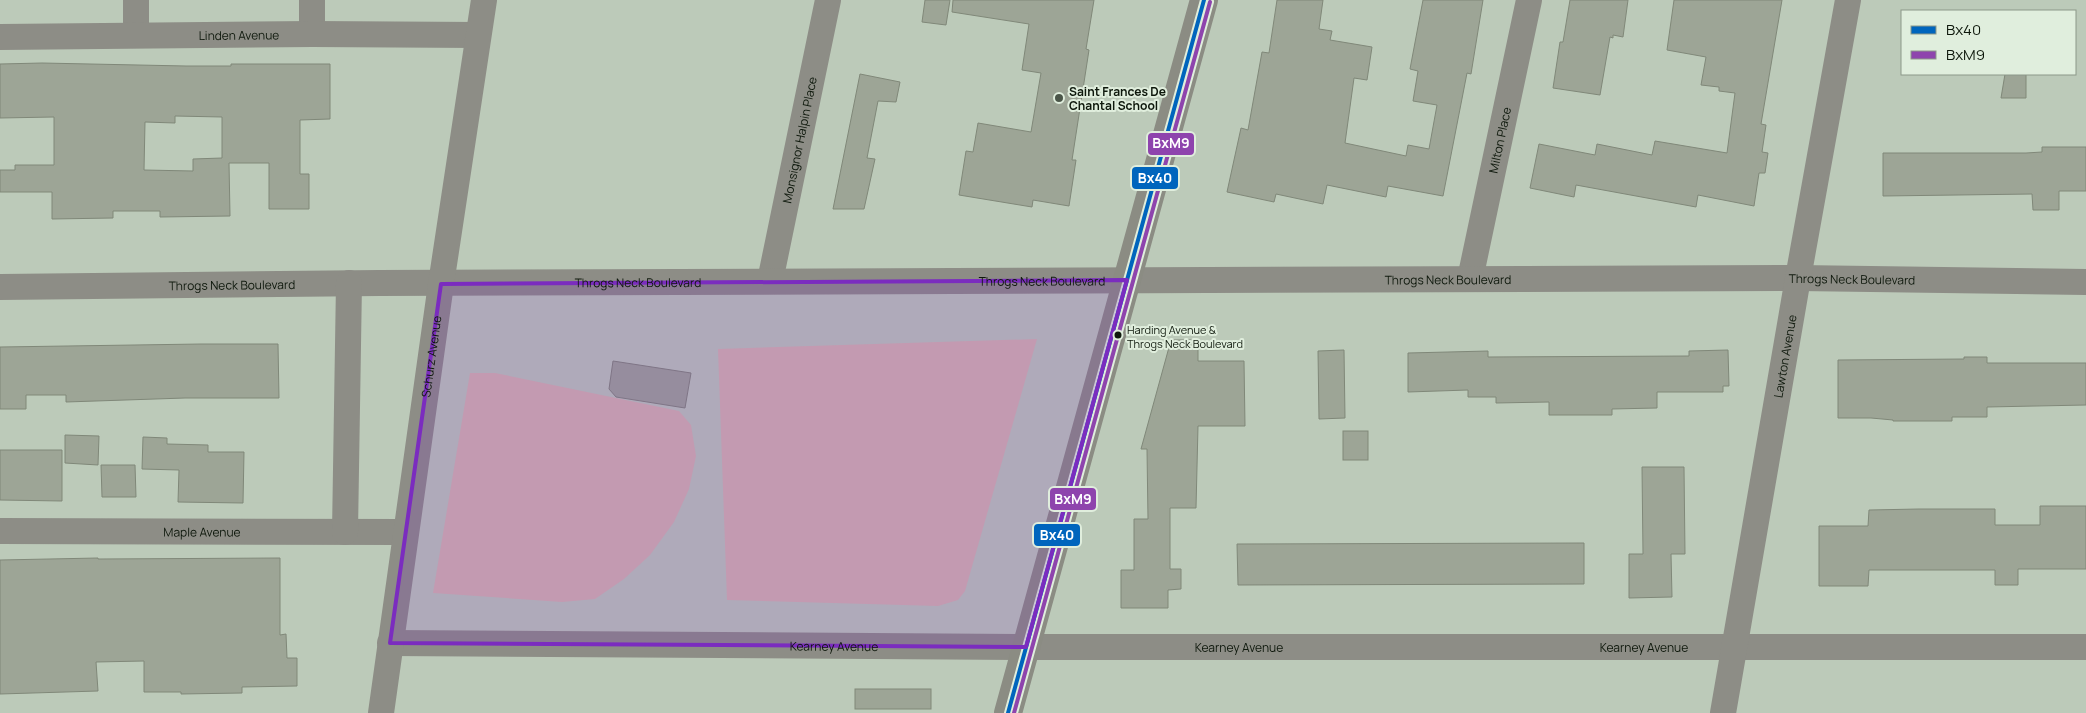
<svg xmlns="http://www.w3.org/2000/svg" width="2086" height="713" font-family="Manrope,sans-serif">
  <style>
    .green { fill: #d5b6ae }
    .building { fill: #9da596; stroke: #808879; fill-rule: evenodd }
    .lines { fill: none; stroke-linecap: round; stroke-linejoin: round }
    .street { stroke: #8d8d86; stroke-width: 26 }
    .secondary { stroke: #8b8c83; stroke-width: 28 }
    .bus-1-casing { stroke: #e0eedd; stroke-width: 8 }
    .bus-2-casing { stroke: #e0eedd; stroke-width: 8 }
    .bus-1 { stroke: #0065bd; stroke-width: 4 }
    .bus-2 { stroke: #8e44ad; stroke-width: 4 }
    .marked { fill: #7b2cbf; fill-opacity: 0.2; stroke: #7b2cbf; stroke-width: 4; stroke-linejoin: round }
    .poi-dot { fill: #4b5649; stroke: #e0eedd; stroke-width: 2 }
    .bus-dot { fill: #0e180c; stroke: #e0eedd; stroke-width: 2 }
    .labels { text-anchor: middle; dominant-baseline: central; stroke-width: 4; stroke-linejoin: round; paint-order: stroke }
    .bus-label { font-size: 11px; fill: #0e180c; stroke: #e0eedd; text-anchor: start }
    .street-label { font-size: 12px; fill: #0e180c; stroke: #e0eedd }
    .poi-label { font-size: 12px; font-weight: bold; fill: #0e180c; stroke: #e0eedd; text-anchor: start }
    .line-badge { stroke: #e0eedd; stroke-width: 2 }
    .badge-label { font-size: 14px; text-anchor: middle; font-weight: bold; fill: #fff }
  </style>
  <rect width="100%" height="100%" fill="#bccab9"/>
  <g class="green">
    <path d="M1037,339L965,591L958,600L938,606L727,600L718,349Z"/>
    <path d="M470,373H495L679,411L691,425L696,456L689,489L674,522L650,555L624,579L595,599L562,602L433,593Z"/>
  </g>
  <g class="building">
    <path d="M925,0H950L946,25L922,22Z"/>
    <path d="M953,0H1094L1086,49L1089,50L1072,160H1076L1069,206L1033,200L1032,207L959,195L966,151L973,152L978,123L1031,132L1041,73L1022,70L1029,24L952,12Z"/>
    <path d="M1277,0H1323L1319,29L1332,31L1330,40L1372,47L1367,80L1354,78L1345,143L1406,156L1408,145L1429,149L1437,105L1413,101L1418,71L1410,69L1423,0H1483L1471,74L1467,73L1443,196L1388,186L1386,197L1327,185L1323,204L1276,194L1274,202L1227,192L1241,128L1248,130L1262,52L1269,53Z"/>
    <path d="M1570,0H1628L1623,37L1613,35V38L1610,37L1600,95L1553,88L1560,42H1563Z"/>
    <path d="M1674,0H1782L1761,124L1766,125L1762,152L1768,153L1765,173H1759L1754,206L1698,195L1696,207L1576,185L1574,197L1530,188L1539,144L1595,155L1597,144L1652,155L1655,141L1727,153L1735,93L1719,91V87L1701,85L1706,57L1667,50Z"/>
    <path d="M42,63L186,66H231V64H330V119L300,120V174H309V209H269V163H229L230,216L160,217V211H113V218L52,219V192H0V170H15V165H54V117L0,118V64ZM175,116L222,117V158L193,159V171L144,170L145,122L175,123Z"/>
    <path d="M860,74L900,82L896,102L878,101L867,158L875,159L864,209H833Z"/>
    <path d="M2005,74H2026V98H2001Z"/>
    <path d="M2042,147H2086V191H2059V210H2033L2032,194L1883,196V153H2026L2042,152Z"/>
    <path d="M1171,340H1198V361H1244L1245,426H1198L1196,508H1170V569H1181V589L1168,590V608H1121V570H1134V519H1148L1147,449H1141Z"/>
    <path d="M201,344H278L279,398H185L66,402V395H26V409H0V347Z"/>
    <path d="M1344,350L1345,418L1319,419L1318,351Z"/>
    <path d="M1728,350L1729,386H1723V392H1657V408L1612,409V415H1549V402L1496,403V397H1468V390L1408,392V353L1488,351V357L1689,356V351Z"/>
    <path d="M1964,357H1987V363H2086V405L1987,407V417H1952V421H1893V420L1871,418H1838V360L1964,359Z"/>
    <path d="M613,361L691,373L685,408L616,397L609,389Z"/>
    <rect x="1343" y="431" width="25" height="29"/>
    <path d="M65,435L99,436L98,465L65,463Z"/>
    <path d="M143,437L167,438V444L208,445V452H244L243,503L178,502L179,470L142,469Z"/>
    <path d="M0,450H62V501L0,500Z"/>
    <path d="M101,465H135L136,497H102Z"/>
    <path d="M1642,467H1684L1685,554H1671L1672,597L1629,598V554H1643Z"/>
    <path d="M2040,506H2086V569H2018V585H1995V570H1869L1868,586H1819V526H1868L1869,510L1919,509H1995V525H2040Z"/>
    <path d="M1584,543V584L1238,585L1237,544Z"/>
    <path d="M98,558V559L280,558V635L286,634L287,658H297V686L242,687V693L181,694V692H144V661L96,662L98,691L0,694V560Z"/>
    <rect x="855" y="689" width="76" height="20"/>
  </g>
  <g class="lines">
    <g class="street">
      <path d="M136,0V35"/>
      <path d="M312,0V34"/>
      <path id="s1" d="M0,37L312,34L478,35"/>
      <path id="s2" d="M1470,279L1529,0"/>
      <path id="s3" d="M770,281L828,0"/>
      <path id="s4" d="M0,287L379,283L1798,278L2086,282"/>
      <path id="s5" d="M0,531L405,532"/>
      <path d="M345,532L349,283"/>
      <path id="s6" d="M390,643L1026,647H2086"/>
      <path id="s7" d="M381,713L441,284L484,0"/>
      <path id="s8" d="M1723,713L1798,278L1848,0"/>
    </g>
    <path class="secondary" d="M1008,713L1204,0"/>
    <defs>
      <path id="bus-1" d="M1008,713L1204,0"/>
      <path id="bus-2" d="M1014,713L1210,2"/>
    </defs>
    <use href="#bus-1" class="bus-1-casing"/>
    <use href="#bus-2" class="bus-2-casing"/>
    <use href="#bus-1" class="bus-1"/>
    <use href="#bus-2" class="bus-2"/>
  </g>
  <path class="marked" d="M1127,280L1026,647L390,643L441,284Z"/>
  <circle class="poi-dot" cx="1059" cy="98" r="5"/>
  <circle class="bus-dot" cx="1118" cy="335" r="4.5"/>
  <g class="labels">
    <g class="bus-label">
      <text x="1127" y="329">Harding Avenue &amp;<tspan x="1127" dy="14">Throgs Neck Boulevard</tspan></text>
    </g>
    <g class="street-label">
      <text stroke="none"><textPath href="#s1" startOffset="239">Linden Avenue</textPath></text>
      <text stroke="none"><textPath href="#s2" startOffset="142">Milton Place</textPath></text>
      <text stroke="none"><textPath href="#s3" startOffset="144">Monsignor Halpin Place</textPath></text>
      <text stroke="none"><textPath href="#s4" startOffset="1448">Throgs Neck Boulevard</textPath></text>
      <text stroke="none"><textPath href="#s4" startOffset="1852">Throgs Neck Boulevard</textPath></text>
      <text stroke="none"><textPath href="#s4" startOffset="1042">Throgs Neck Boulevard</textPath></text>
      <text stroke="none"><textPath href="#s4" startOffset="638">Throgs Neck Boulevard</textPath></text>
      <text stroke="none"><textPath href="#s4" startOffset="232">Throgs Neck Boulevard</textPath></text>
      <text stroke="none"><textPath href="#s7" startOffset="360">Schurz Avenue</textPath></text>
      <text stroke="none"><textPath href="#s8" startOffset="362">Lawton Avenue</textPath></text>
      <text stroke="none"><textPath href="#s5" startOffset="202">Maple Avenue</textPath></text>
      <text stroke="none"><textPath href="#s6" startOffset="444">Kearney Avenue</textPath></text>
      <text stroke="none"><textPath href="#s6" startOffset="1254">Kearney Avenue</textPath></text>
      <text stroke="none"><textPath href="#s6" startOffset="849">Kearney Avenue</textPath></text>
    </g>
    <g class="poi-label">
      <text x="1069" y="91">Saint Frances De<tspan x="1069" dy="14">Chantal School</tspan></text>
    </g>
  </g>
  <g class="line-badge">
    <rect x="1147" y="132" width="48" height="24" rx="5" fill="#8e44ad"/>
    <rect x="1131" y="166" width="48" height="24" rx="5" fill="#0065bd"/>
    <rect x="1049" y="487" width="48" height="24" rx="5" fill="#8e44ad"/>
    <rect x="1033" y="523" width="48" height="24" rx="5" fill="#0065bd"/>
  </g>
  <g class="badge-label">
    <text x="1171" y="148">BxM9</text>
    <text x="1155" y="183">Bx40</text>
    <text x="1073" y="504">BxM9</text>
    <text x="1057" y="540">Bx40</text>
  </g>
  <rect x="1901" y="10" width="175" height="65" fill="#e0eedd" stroke="#8c9889"/>
  <rect x="1911" y="26" width="25" height="8" fill="#0065bd" stroke="#8c9889"/>
  <text x="1946" y="35" font-size="15" fill="#0e180c">Bx40</text>
  <rect x="1911" y="51" width="25" height="8" fill="#8e44ad" stroke="#8c9889"/>
  <text x="1946" y="60" font-size="15" fill="#0e180c">BxM9</text>
</svg>
